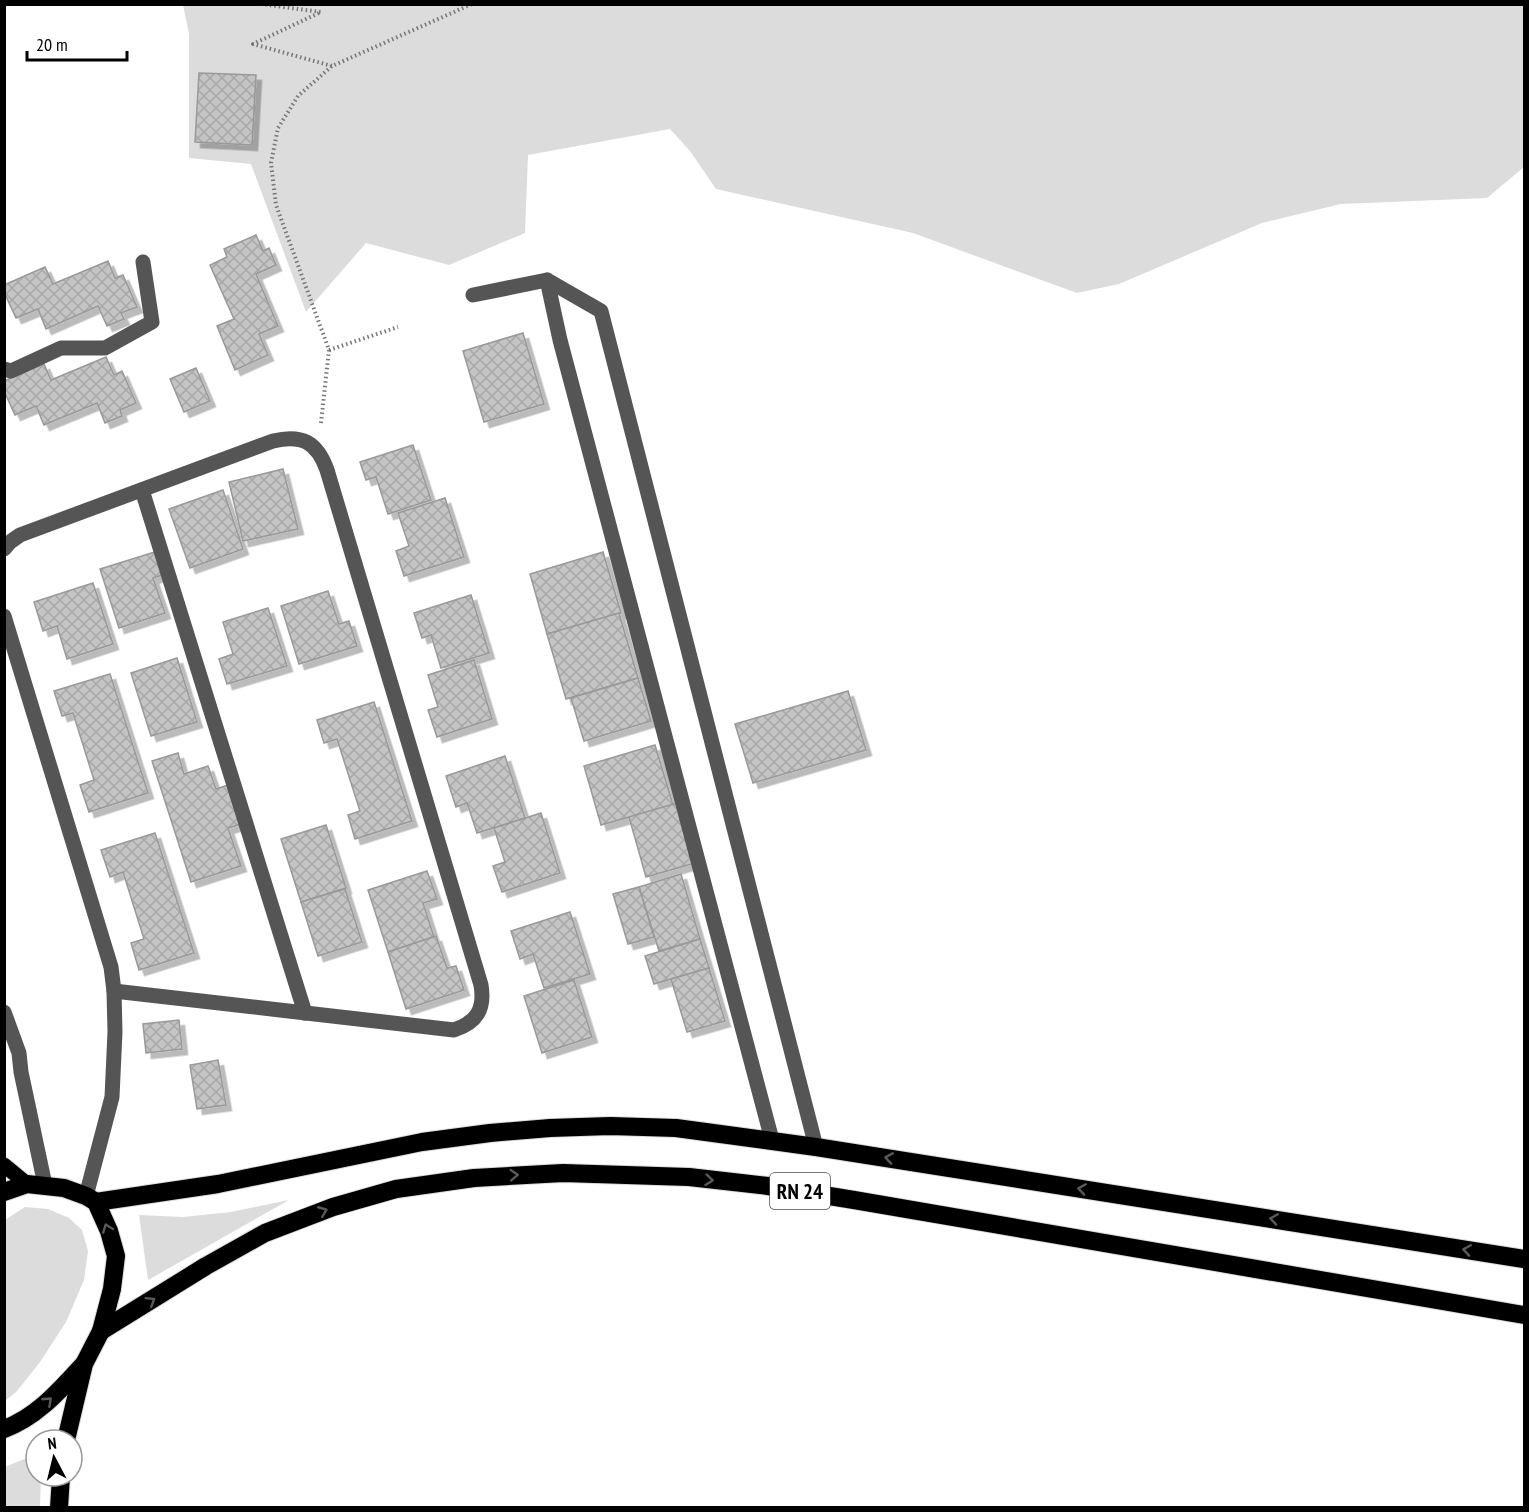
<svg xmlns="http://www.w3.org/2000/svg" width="1529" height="1512" font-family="'PT Sans Narrow',sans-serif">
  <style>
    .grass { fill: #dcdcdc }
    .building { fill: url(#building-cross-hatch); stroke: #999; stroke-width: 1.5; filter: url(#shadow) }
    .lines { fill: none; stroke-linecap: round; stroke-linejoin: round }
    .major-casing { stroke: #dbdbdb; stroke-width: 17 }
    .highway-casing { stroke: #dbdbdb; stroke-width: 20 }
    .path { stroke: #777; stroke-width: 4; stroke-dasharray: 1.5 3; stroke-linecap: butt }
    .minor { stroke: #555; stroke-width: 15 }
    .major { stroke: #000; stroke-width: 15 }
    .highway { stroke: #000; stroke-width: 18 }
    .oneway { stroke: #595959 }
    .labels { text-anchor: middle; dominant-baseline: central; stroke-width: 4.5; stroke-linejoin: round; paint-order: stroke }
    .shield { fill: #fff; stroke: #4c4c4c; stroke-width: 1.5 }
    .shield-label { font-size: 21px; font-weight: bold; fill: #000 }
  </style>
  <defs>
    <pattern id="building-cross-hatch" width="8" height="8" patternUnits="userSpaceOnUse" patternTransform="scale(1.5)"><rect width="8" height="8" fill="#c4c4c4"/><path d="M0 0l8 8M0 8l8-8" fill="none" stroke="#a7a7a7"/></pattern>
    <filter id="shadow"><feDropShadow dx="5.5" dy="5.5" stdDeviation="0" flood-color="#0004"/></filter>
  </defs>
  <rect width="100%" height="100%" fill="#fff"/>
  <g class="grass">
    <path d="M183,5H1524V167L1487,198L1341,204L1262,223L1119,284L1077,293L913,233L716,189L690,151L670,129L528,155L525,233L449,265L366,243L306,312L251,164L189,158V34Z"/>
    <path d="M289,1200L148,1280L139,1215L183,1217L231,1212Z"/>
    <path d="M25,1207L48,1209L69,1218L82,1230L88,1251L84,1280L66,1322L40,1362L17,1391L5,1401V1220Z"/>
    <path d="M36,1454V1476H41L40,1507H5V1467Z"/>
  </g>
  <g class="building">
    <path d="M199,73L256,75L252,145L195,142Z"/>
    <path d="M256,235L263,251L269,248L276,265L256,274L278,326L259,334L268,355L235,370L217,326L234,319L210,265L227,257L224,249Z"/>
    <path d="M108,261L115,278L123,275L137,307L121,313L124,319L107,326L98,306L46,329L38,309L16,318L4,292V285L45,267L53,284Z"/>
    <path d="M523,333L544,404L484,422L463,351Z"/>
    <path d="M106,357L114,375L122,371L136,403L120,410L122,416L105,423L97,403L44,425L36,406L15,415L4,391V381L44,364L51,380Z"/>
    <path d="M196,368L210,401L184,412L170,379Z"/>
    <path d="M413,445L431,500L388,514L376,477L366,480L360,462Z"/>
    <path d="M283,469L298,529L243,541L229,482Z"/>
    <path d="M223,490L243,549L190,568L169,509Z"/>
    <path d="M445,498L464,557L404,576L396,551L409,546L398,513Z"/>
    <path d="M158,551L165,574L153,578L165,613L119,628L100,569Z"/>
    <path d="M603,552L621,613L547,634L530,574Z"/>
    <path d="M93,583L113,644L67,659L57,626L43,631L34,602Z"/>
    <path d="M328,591L339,624L349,621L357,646L299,664L281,606Z"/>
    <path d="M471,595L489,653L441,668L431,635L422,638L414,613Z"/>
    <path d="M268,608L287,666L227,684L219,659L233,654L223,622Z"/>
    <path d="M619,613L638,678L566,699L547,634Z"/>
    <path d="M177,658L197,722L151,736L131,673Z"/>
    <path d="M474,660L492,719L437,737L428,710L438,707L428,675Z"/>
    <path d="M110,674L148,793L89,812L80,785L94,780L73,713L62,716L54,691Z"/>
    <path d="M638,678L651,721L584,741L571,698Z"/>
    <path d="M848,691L866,750L753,783L735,724Z"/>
    <path d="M374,702L412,821L355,839L348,815L360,811L337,739L324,743L317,720Z"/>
    <path d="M655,745L673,805L601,825L584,766Z"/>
    <path d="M178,753L184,774L208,766L216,789L228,785L241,824L228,828L241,866L191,882L152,761Z"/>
    <path d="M505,756L525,818L477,833L467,803L456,807L446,776Z"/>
    <path d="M677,803L695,863L646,877L629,817Z"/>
    <path d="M541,813L560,873L502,892L493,866L505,862L494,828Z"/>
    <path d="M326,825L346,888L301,902L281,839Z"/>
    <path d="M155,833L194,953L139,970L131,943L144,939L123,872L110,877L101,850Z"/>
    <path d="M427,871L437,899L423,903L434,937L388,952L368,890Z"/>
    <path d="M681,874L700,939L659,951L639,887Z"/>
    <path d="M639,887L654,937L628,944L613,894Z"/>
    <path d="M345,889L362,942L318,956L301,902Z"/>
    <path d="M570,912L590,974L544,988L533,954L520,959L511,931Z"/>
    <path d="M436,936L447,968L456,966L464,990L406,1009L388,952Z"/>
    <path d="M700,939L709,968L654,984L645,956Z"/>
    <path d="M709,968L725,1021L687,1032L671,979Z"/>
    <path d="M574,980L592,1037L542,1053L524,996Z"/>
    <path d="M179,1020L182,1049L146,1053L143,1024Z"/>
    <path d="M218,1060L226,1105L197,1109L190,1065Z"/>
  </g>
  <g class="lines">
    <defs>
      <path id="major" d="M4,1165L27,1184"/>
      <g id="highway">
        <path d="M4,1192L27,1184L64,1188L86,1196L96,1202L109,1231L116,1256L112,1289L101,1331L84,1364L66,1440"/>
        <path d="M96,1202L218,1184L422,1142L490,1133L550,1128L610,1126L676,1128L816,1147L1524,1259"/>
        <path d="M101,1331L206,1266L265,1233L333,1207L396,1189L474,1178L563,1173L689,1177L768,1186L854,1200L1524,1315"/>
        <path d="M4,1429C37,1417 60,1390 83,1365"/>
        <path d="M59,1508L61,1476"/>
      </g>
    </defs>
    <use href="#major" class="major-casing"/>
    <use href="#highway" class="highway-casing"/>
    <g class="path">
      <path d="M261,4L321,12L253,44L332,66"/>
      <path d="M329,350L398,327"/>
      <path d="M321,423L329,350L276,205L271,163L278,128L298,96L332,66L472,4"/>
    </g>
    <g class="minor">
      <path d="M473,295L547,280"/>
      <path d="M4,369L11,371L61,348H105L152,322L143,262"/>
      <path d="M142,490L305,1013"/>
      <path d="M4,549L10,542L20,535L273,441C302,434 317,442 327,470L481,985C485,1009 477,1022 454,1030L114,991"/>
      <path d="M4,616L111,967L114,991L115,1032L112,1097L86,1196"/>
      <path d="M4,1012L19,1053L21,1072L45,1185"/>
      <path d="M772,1140L560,340L547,280L601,311L816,1147"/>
    </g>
    <use href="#major" class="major"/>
    <use href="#highway" class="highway"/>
  </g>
  <defs><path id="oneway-chevron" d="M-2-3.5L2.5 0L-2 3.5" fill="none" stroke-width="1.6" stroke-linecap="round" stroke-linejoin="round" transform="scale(1.5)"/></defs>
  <g class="oneway">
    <use href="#oneway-chevron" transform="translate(889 1158) rotate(-171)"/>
    <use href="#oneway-chevron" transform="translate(514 1175) rotate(-3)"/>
    <use href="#oneway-chevron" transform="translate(709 1180) rotate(6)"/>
    <use href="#oneway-chevron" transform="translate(1082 1189) rotate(-171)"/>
    <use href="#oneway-chevron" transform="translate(323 1211) rotate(-22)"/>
    <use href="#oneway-chevron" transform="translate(1274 1219) rotate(-171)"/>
    <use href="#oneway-chevron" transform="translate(107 1228) rotate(-111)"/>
    <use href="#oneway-chevron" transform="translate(1467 1250) rotate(-171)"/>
    <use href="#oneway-chevron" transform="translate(151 1301) rotate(-32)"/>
    <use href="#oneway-chevron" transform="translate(48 1401) rotate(-43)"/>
  </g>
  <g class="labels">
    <rect class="shield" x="770" y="1173" width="60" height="36" rx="4.5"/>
    <g class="shield-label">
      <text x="800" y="1191">RN 24</text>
    </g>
  </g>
  <rect width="1529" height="1512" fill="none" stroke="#000000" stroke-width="12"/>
  <g transform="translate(54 1458) rotate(353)"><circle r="28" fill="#ffffff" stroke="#999999" stroke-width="1.5"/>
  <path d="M0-4.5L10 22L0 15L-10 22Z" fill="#000000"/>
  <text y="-9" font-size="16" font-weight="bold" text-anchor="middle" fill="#000000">N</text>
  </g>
  <path d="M27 51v9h100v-9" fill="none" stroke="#000000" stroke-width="3"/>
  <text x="36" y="51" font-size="18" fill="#000000" stroke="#ffffff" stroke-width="4.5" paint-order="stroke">20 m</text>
</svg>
